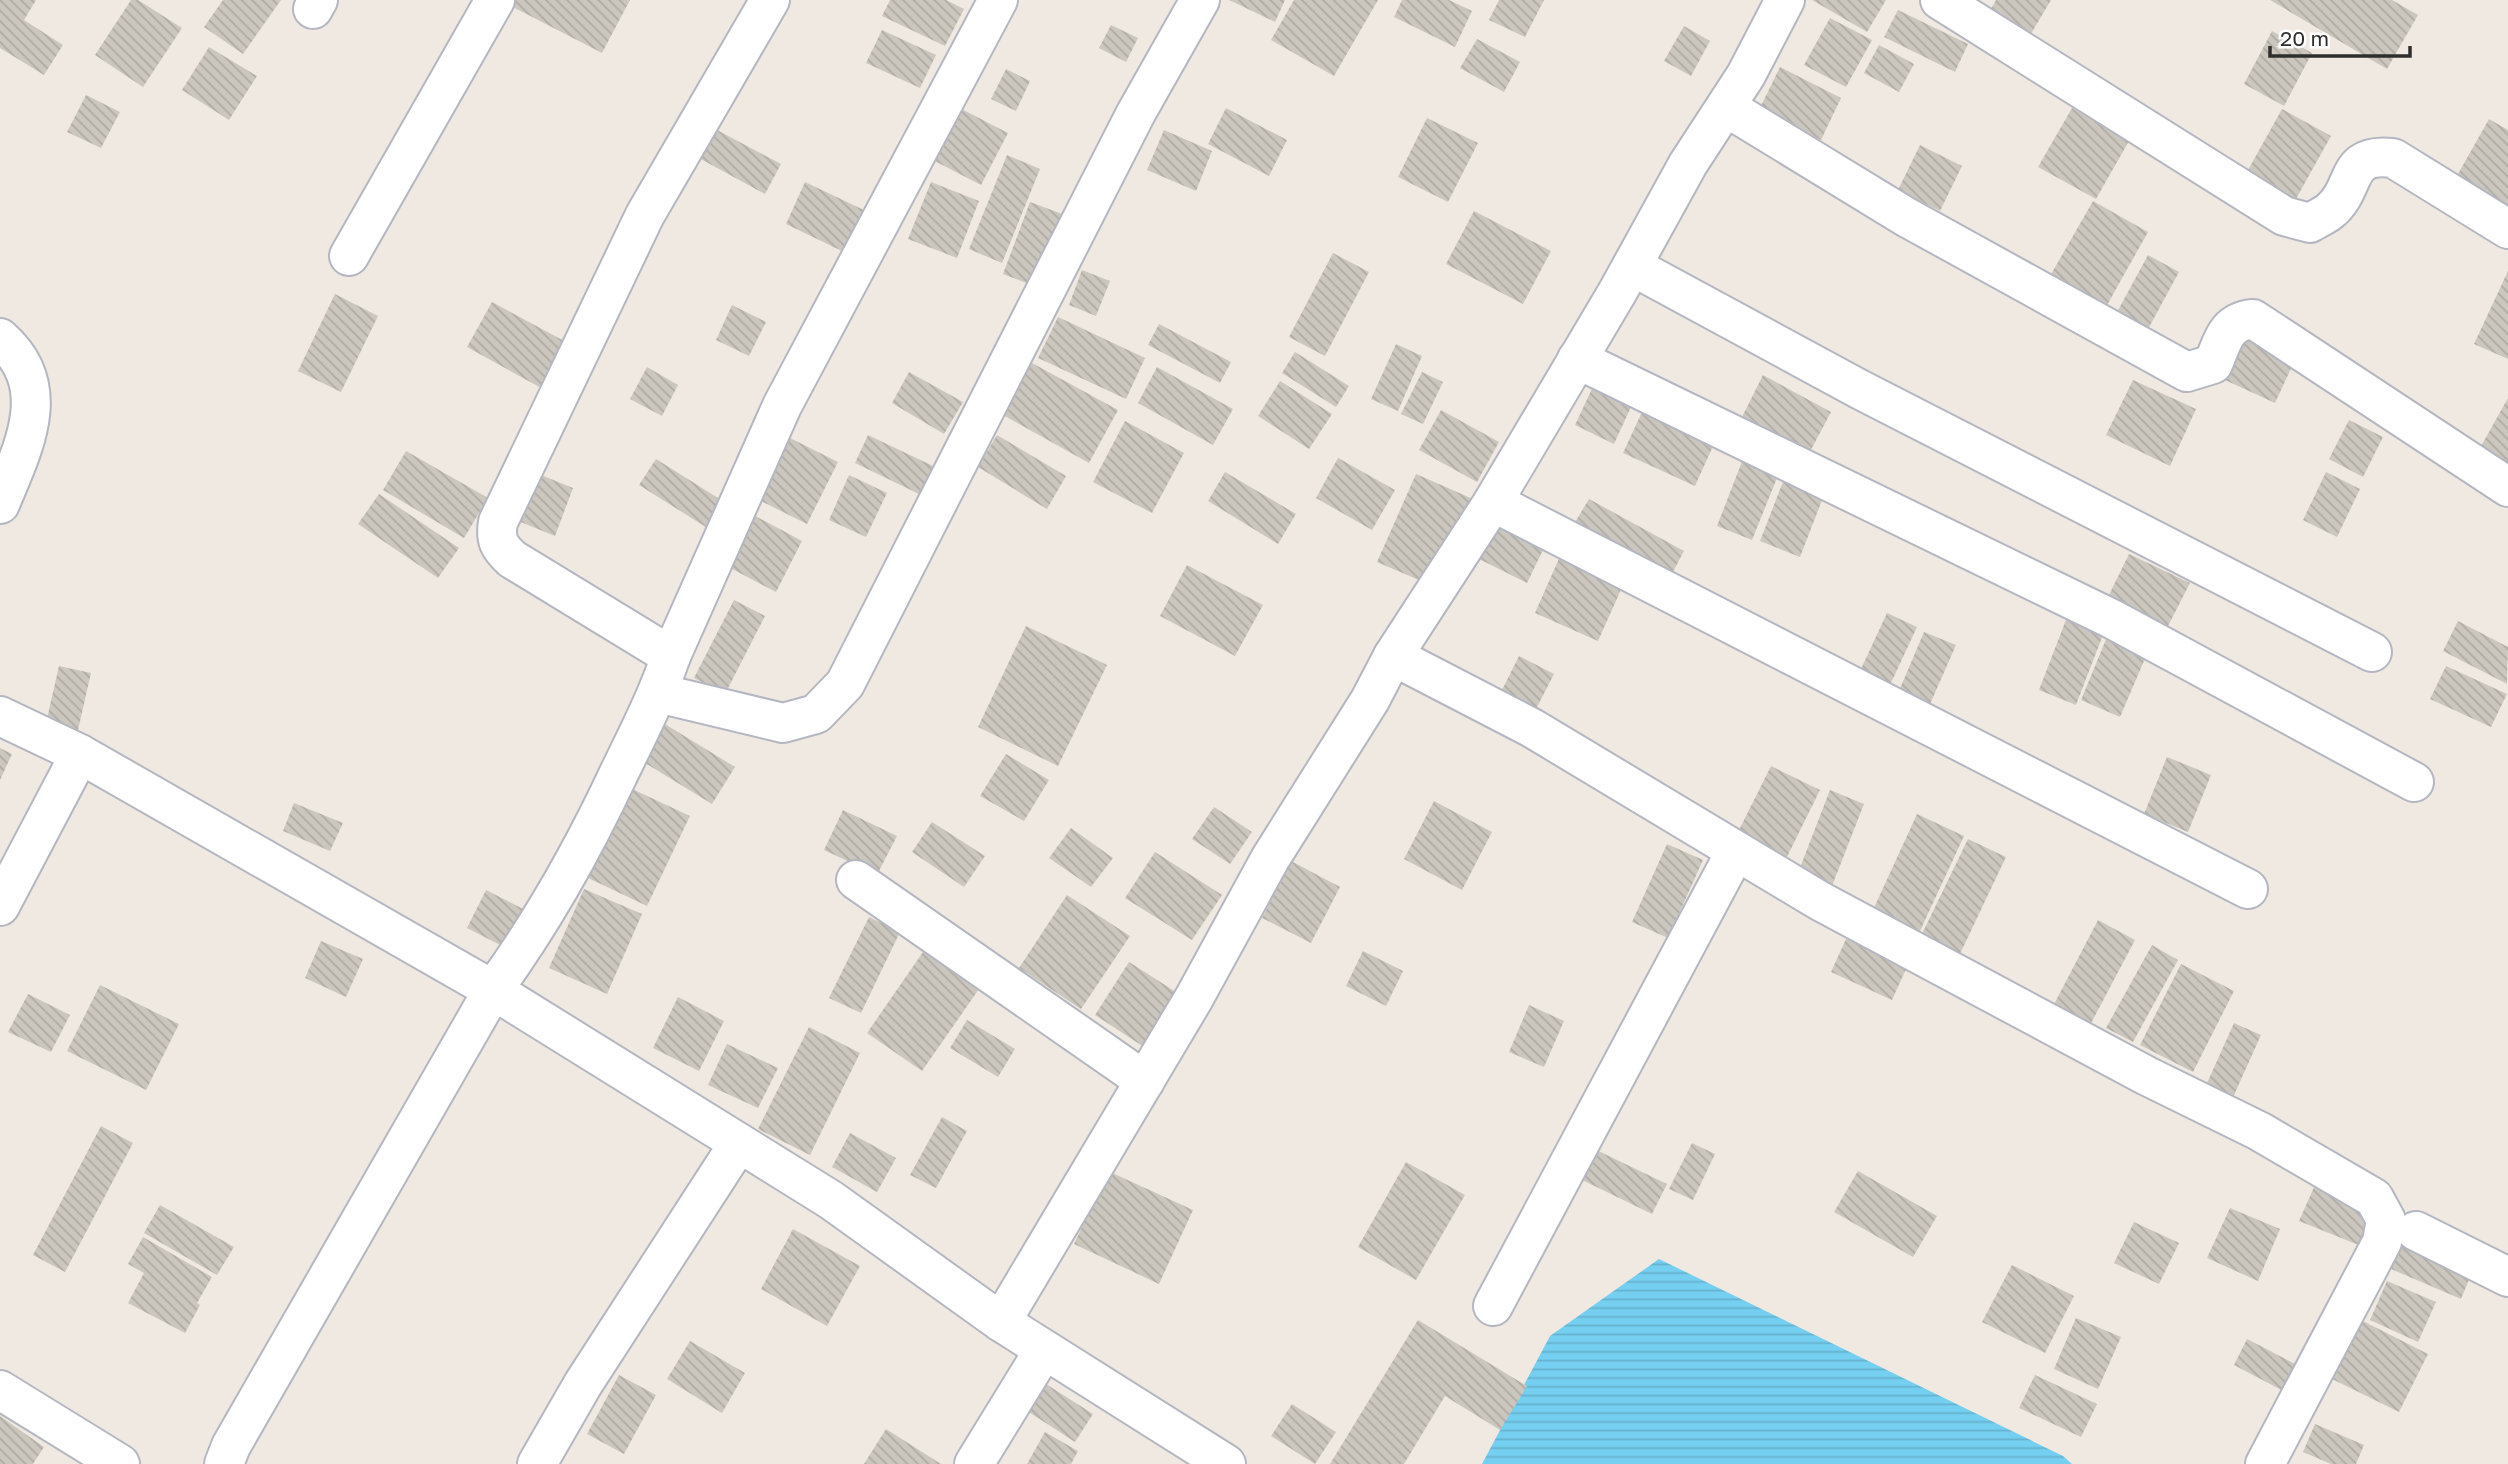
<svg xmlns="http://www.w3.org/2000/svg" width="2508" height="1464" font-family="'Golos Text',sans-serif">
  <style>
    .water { fill: url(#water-rules) }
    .building { fill: url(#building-back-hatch) }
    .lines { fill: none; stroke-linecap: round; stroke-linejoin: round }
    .street-casing { stroke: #b4b7c1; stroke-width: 42 }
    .street { stroke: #fff; stroke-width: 38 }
  </style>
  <defs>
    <pattern id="water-rules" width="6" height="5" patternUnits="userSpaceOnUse" patternTransform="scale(1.75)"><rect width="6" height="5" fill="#75cff0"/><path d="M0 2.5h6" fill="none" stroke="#66b2ce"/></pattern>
    <pattern id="building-back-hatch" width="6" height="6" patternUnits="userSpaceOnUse" patternTransform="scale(1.75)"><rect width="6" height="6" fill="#cbc7bf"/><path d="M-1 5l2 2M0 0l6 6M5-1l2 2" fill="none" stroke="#afaba4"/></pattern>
  </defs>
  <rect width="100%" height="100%" fill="#efe9e1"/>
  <path class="water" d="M1659,1259L2063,1456L2072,1464H1482L1550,1336Z"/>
  <g class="building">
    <path d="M0,0H36L24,20L63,45L44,75L0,48Z"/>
    <path d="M131,0H138L182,28L143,87L95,55Z"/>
    <path d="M223,0H281L243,54L204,27Z"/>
    <path d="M512,0H630L602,53L509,5Z"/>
    <path d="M890,0H946L964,9L945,46L882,16Z"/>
    <path d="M1229,0H1285L1275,22Z"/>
    <path d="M1294,0H1378L1334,76L1271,40Z"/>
    <path d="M1402,0H1449L1472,11L1455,47L1394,17Z"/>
    <path d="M1499,0H1544L1525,37L1489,20Z"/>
    <path d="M1812,0H1886L1867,32Z"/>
    <path d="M1996,0H2051L2023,47L1983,23Z"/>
    <path d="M2270,0H2392L2418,15L2387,69Z"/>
    <path d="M1898,10L1968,44L1955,72L1884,37Z"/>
    <path d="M1830,18L1872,40L1846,87L1804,65Z"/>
    <path d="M1111,25L1138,38L1126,62L1099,48Z"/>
    <path d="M1684,26L1710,41L1691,76L1664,61Z"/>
    <path d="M882,30L936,55L920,88L866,63Z"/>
    <path d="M2272,31L2312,53L2284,106L2244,84Z"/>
    <path d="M1477,39L1520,62L1504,92L1460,68Z"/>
    <path d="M1879,45L1914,64L1899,92L1864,73Z"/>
    <path d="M209,47L257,76L229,120L182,90Z"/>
    <path d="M1780,67L1841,98L1821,140L1759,110Z"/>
    <path d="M1006,69L1030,81L1016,111L991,99Z"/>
    <path d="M86,95L120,112L101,148L67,132Z"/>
    <path d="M950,103L1008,133L981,185L923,155Z"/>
    <path d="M1226,108L1287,140L1269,176L1208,144Z"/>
    <path d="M2072,108L2129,141L2096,199L2038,167Z"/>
    <path d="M2282,109L2331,136L2292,206L2243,179Z"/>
    <path d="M1427,118L1478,143L1448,202L1398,177Z"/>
    <path d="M2489,119L2508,130V222L2449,190Z"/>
    <path d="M702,122L781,164L765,194L686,151Z"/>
    <path d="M1164,130L1212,151L1196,191L1147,170Z"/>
    <path d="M1920,145L1962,166L1940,211L1898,190Z"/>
    <path d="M1007,155L1040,169L1002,263L969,249Z"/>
    <path d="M805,182L866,211L846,253L786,224Z"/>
    <path d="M931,182L979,201L957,258L908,239Z"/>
    <path d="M2093,201L2148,232L2102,314L2046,283Z"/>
    <path d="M1030,202L1065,215L1037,287L1003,274Z"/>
    <path d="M1474,211L1551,251L1523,304L1446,264Z"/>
    <path d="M1333,253L1369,272L1325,356L1289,337Z"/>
    <path d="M2148,255L2179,272L2147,331L2116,314Z"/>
    <path d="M1082,270L1110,281L1096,316L1069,305Z"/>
    <path d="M2508,271V359L2474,344Z"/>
    <path d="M335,294L378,316L341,392L298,371Z"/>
    <path d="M492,302L568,343L543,389L467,347Z"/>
    <path d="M732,305L766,322L749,356L716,340Z"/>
    <path d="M1058,317L1145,358L1126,399L1038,358Z"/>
    <path d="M1159,324L1231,362L1220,383L1148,345Z"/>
    <path d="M2244,339L2294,362L2275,403L2225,380Z"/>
    <path d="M1396,344L1422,356L1398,411L1371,399Z"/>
    <path d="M1295,352L1349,386L1336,407L1282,373Z"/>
    <path d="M1032,363L1118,410L1089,463L1003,415Z"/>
    <path d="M647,367L678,385L662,416L630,399Z"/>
    <path d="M1157,367L1233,409L1213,445L1138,403Z"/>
    <path d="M909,372L963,402L944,434L892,403Z"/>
    <path d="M1422,372L1443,382L1423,424L1401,414Z"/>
    <path d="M1763,375L1831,412L1805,461L1738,425Z"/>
    <path d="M1597,378L1636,396L1614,444L1575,425Z"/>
    <path d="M2133,380L2196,409L2170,466L2106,435Z"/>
    <path d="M1280,381L1332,414L1309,449L1258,416Z"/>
    <path d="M2508,398V476L2475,457Z"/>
    <path d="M1441,410L1499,442L1477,482L1419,450Z"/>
    <path d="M1642,412L1714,444L1695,486L1623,453Z"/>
    <path d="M2349,420L2383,437L2363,477L2329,459Z"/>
    <path d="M1125,421L1184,453L1152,513L1093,482Z"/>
    <path d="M784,435L838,462L807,524L753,497Z"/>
    <path d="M868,435L933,466L919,494L855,463Z"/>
    <path d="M997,435L1066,476L1047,509L978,467Z"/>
    <path d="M406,451L488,498L464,538L383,490Z"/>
    <path d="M1338,458L1395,490L1372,530L1316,498Z"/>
    <path d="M656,459L726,503L709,529L639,485Z"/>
    <path d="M1743,459L1779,473L1752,540L1717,526Z"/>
    <path d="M1225,472L1296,514L1278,544L1208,501Z"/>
    <path d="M2326,472L2360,489L2337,537L2303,520Z"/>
    <path d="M536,473L573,488L555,536L518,521Z"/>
    <path d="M1416,474L1473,499L1435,587L1377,562Z"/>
    <path d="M1786,474L1826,490L1800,557L1760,541Z"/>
    <path d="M849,475L887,493L866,537L829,520Z"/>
    <path d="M379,494L459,548L438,578L358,524Z"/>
    <path d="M1589,499L1684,551L1668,581L1571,529Z"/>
    <path d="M746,511L802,541L776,592L719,562Z"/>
    <path d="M1494,524L1544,548L1527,583L1477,558Z"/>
    <path d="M1561,554L1624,583L1598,641L1535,613Z"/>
    <path d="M2129,554L2190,583L2167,628L2107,599Z"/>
    <path d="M1187,565L1263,605L1235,656L1160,616Z"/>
    <path d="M734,600L765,616L725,694L694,678Z"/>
    <path d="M2069,612L2106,627L2076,705L2039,690Z"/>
    <path d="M1887,613L1917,627L1884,698L1854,684Z"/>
    <path d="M2458,621L2508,647L2507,684L2443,651Z"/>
    <path d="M1026,626L1107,665L1058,766L978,727Z"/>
    <path d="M1924,632L1956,645L1924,718L1893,705Z"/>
    <path d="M2107,637L2147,654L2120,717L2081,700Z"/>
    <path d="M1519,656L1554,674L1532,717L1497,700Z"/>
    <path d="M59,666L91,673L78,730L46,723Z"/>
    <path d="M2446,666L2507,694L2491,727L2430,699Z"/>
    <path d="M660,721L735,767L712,804L637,758Z"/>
    <path d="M0,748L12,754L0,780Z"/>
    <path d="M1006,754L1049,780L1024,821L980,796Z"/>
    <path d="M2167,757L2211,775L2188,832L2144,814Z"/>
    <path d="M1771,766L1820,790L1782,867L1733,842Z"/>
    <path d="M628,787L690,816L647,906L586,877Z"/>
    <path d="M1830,790L1864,804L1830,891L1796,878Z"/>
    <path d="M1434,801L1492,832L1462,890L1404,859Z"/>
    <path d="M294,803L343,823L330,851L283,831Z"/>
    <path d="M1214,807L1252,832L1230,864L1192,839Z"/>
    <path d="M843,810L897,836L877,875L824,850Z"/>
    <path d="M1917,814L1964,836L1920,931L1873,910Z"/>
    <path d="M932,822L985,856L964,887L912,852Z"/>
    <path d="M1071,828L1113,858L1091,887L1049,858Z"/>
    <path d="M1968,839L2006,857L1959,956L1920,938Z"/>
    <path d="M1667,844L1703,860L1668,938L1632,922Z"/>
    <path d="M1155,852L1222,895L1192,940L1125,898Z"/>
    <path d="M1291,861L1340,887L1311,943L1262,918Z"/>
    <path d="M584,889L642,914L607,994L549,968Z"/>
    <path d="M486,890L535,915L516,953L467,928Z"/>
    <path d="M1067,895L1130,936L1081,1009L1019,968Z"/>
    <path d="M869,917L900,932L861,1013L829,998Z"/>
    <path d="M2098,920L2135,940L2088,1029L2051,1010Z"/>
    <path d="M1846,939L1907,967L1892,1000L1831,972Z"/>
    <path d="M321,941L363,959L346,997L305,978Z"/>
    <path d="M2152,945L2178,960L2133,1042L2106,1028Z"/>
    <path d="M1363,951L1403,971L1386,1006L1346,986Z"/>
    <path d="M923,952L979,989L922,1071L867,1033Z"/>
    <path d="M1129,962L1179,994L1144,1047L1095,1015Z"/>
    <path d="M2181,964L2234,991L2193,1072L2140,1045Z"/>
    <path d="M100,985L179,1024L146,1090L67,1051Z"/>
    <path d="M28,994L70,1015L51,1052L8,1032Z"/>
    <path d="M678,997L724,1021L699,1071L653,1048Z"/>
    <path d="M1529,1005L1564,1021L1544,1067L1509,1052Z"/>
    <path d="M967,1020L1015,1049L998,1077L950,1048Z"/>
    <path d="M2234,1023L2261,1035L2230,1104L2203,1092Z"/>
    <path d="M809,1027L860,1053L810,1155L758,1129Z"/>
    <path d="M727,1044L778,1068L758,1108L708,1085Z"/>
    <path d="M942,1117L967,1131L936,1188L910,1175Z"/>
    <path d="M101,1126L133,1143L65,1272L33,1255Z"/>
    <path d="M850,1133L896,1158L877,1192L832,1167Z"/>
    <path d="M1692,1143L1715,1154L1693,1200L1669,1189Z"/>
    <path d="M1590,1147L1667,1184L1652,1214L1576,1177Z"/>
    <path d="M1406,1162L1465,1195L1416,1280L1358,1247Z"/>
    <path d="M1108,1171L1193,1210L1159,1284L1074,1244Z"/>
    <path d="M1858,1171L1937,1216L1913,1257L1834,1212Z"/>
    <path d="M2315,1185L2376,1211L2361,1246L2299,1221Z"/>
    <path d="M160,1205L234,1247L217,1275L144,1233Z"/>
    <path d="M2230,1208L2280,1229L2258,1281L2207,1258Z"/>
    <path d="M2134,1222L2179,1243L2159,1284L2114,1263Z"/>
    <path d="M793,1229L860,1266L827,1326L761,1289Z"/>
    <path d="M2405,1234L2475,1265L2461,1299L2391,1269Z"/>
    <path d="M143,1237L212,1277L197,1303L200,1305L185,1333L128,1303L144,1273L128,1264Z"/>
    <path d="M2012,1265L2074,1296L2045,1353L1982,1322Z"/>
    <path d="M2387,1281L2436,1302L2418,1342L2370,1320Z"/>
    <path d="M2355,1317L2428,1354L2399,1412L2326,1376Z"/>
    <path d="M2076,1318L2121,1337L2098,1389L2054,1369Z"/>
    <path d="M1418,1320L1527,1386L1500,1430L1445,1396L1404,1464H1330Z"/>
    <path d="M2247,1339L2301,1367L2287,1393L2234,1365Z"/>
    <path d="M690,1341L745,1373L722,1413L667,1379Z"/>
    <path d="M619,1375L656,1395L624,1454L587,1434Z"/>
    <path d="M2035,1375L2097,1404L2081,1437L2019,1408Z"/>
    <path d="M1035,1377L1093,1414L1075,1442L1018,1405Z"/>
    <path d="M1292,1404L1336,1432L1315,1464L1271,1436Z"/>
    <path d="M0,1416L44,1447L33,1464H0Z"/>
    <path d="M2315,1424L2364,1445L2356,1464H2331L2303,1452Z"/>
    <path d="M886,1429L941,1464H864Z"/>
    <path d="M1045,1432L1078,1451L1071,1464H1027Z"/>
  </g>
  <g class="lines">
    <defs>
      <g id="street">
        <path d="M1940,0L2284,216L2310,223C2316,219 2324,216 2330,211C2358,188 2343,152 2393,158L2508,229"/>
        <path d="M313,9L318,0"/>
        <path d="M1726,107L1906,217L2187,372L2213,364C2223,341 2225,322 2253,319L2508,487"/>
        <path d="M349,256L495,0"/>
        <path d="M1632,266L1859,389L2372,652"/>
        <path d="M0,338C56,387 23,448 0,504"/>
        <path d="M1577,359L2112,619L2414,782"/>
        <path d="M1493,502L2248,889"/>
        <path d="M671,656L512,559C499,547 495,540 498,522L645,215L770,0"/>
        <path d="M1393,656L1532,728L1820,901L2147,1076L2259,1131L2374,1198L2386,1220L2382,1242L2265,1464"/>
        <path d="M658,693L783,723L816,714L845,684L1136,113L1200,0"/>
        <path d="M0,716L80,754L493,990L831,1200L1001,1322L1226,1464"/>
        <path d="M856,880L1145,1081"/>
        <path d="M0,906L80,754"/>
        <path d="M2416,1231L2508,1277"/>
        <path d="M1493,1306L1736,851"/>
        <path d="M1001,1322L1194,998L1270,859L1370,700L1393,656L1493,502L1618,291L1688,164L1746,75L1785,0"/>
        <path d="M0,1390L120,1464"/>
        <path d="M224,1464L231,1446L493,990C543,921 583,850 619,773C638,734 657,697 671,656L782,406L998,0"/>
        <path d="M537,1464L583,1384L739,1143"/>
        <path d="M974,1464L1044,1350"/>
      </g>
    </defs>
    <use href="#street" class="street-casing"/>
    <use href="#street" class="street"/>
  </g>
  <path d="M2270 46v10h140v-10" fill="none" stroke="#2e2e2e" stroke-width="3.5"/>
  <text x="2280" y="46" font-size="21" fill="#2e2e2e" stroke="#ffffff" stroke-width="5" paint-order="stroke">20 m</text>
</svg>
